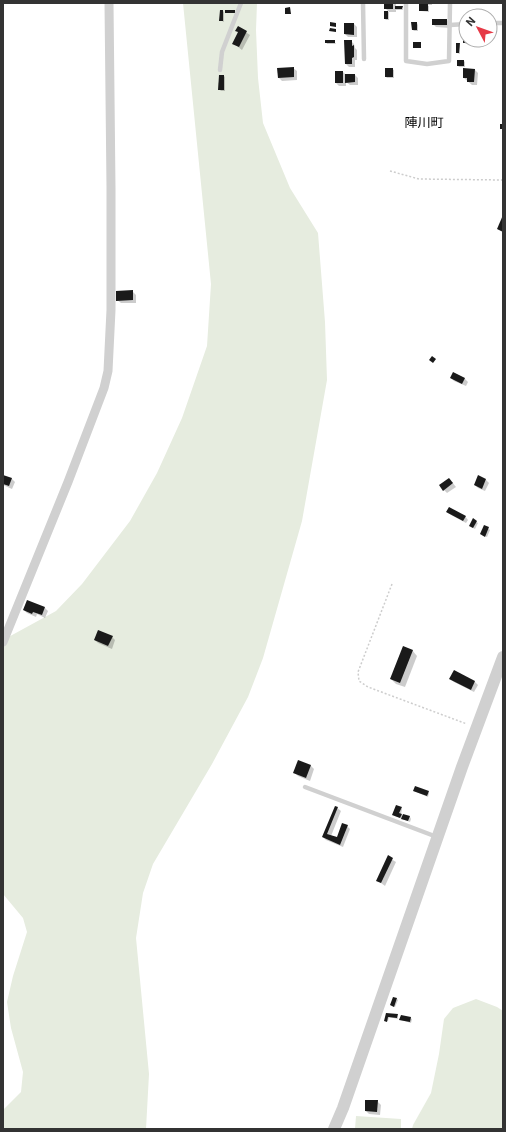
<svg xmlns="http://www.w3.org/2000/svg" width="506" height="1132" font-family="Roboto,'Noto Sans JP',sans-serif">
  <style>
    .green { fill: #e6ecdf }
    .shadow { fill: #0003 }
    .building { fill: #1a1a1a }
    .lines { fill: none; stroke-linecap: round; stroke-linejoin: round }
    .path { stroke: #cdcdcd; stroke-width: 1.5; stroke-dasharray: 2 2; stroke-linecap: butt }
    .service { stroke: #d0d0d0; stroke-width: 4.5 }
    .minor { stroke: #d0d0d0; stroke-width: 9 }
    .tertiary { stroke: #d0d0d0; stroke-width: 12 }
    .labels { text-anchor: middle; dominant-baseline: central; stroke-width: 4; stroke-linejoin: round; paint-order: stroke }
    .quarter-label { font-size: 13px; fill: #000; stroke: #fff }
  </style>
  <rect width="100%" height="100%" fill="#fff"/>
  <g class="green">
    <path d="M183,3H257L256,30L258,78L263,123L290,188L318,233L325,322L327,380L302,521L263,658L248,697L212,764L153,864L143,893L136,938L149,1074L146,1129H3V1110L21,1092L23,1072L11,1028L7,1002L13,976L27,932L23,918L3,894V640L56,611L82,584L130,521L157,473L182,418L207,346L211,284Z"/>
    <path d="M476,999L497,1007L503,1011V1129H412L413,1125L431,1093L439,1054L444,1019L453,1008Z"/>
    <path d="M356,1116L401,1119V1129H355Z"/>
  </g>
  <g class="shadow">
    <path d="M385,3H396V7H402L403,10H396V12H389V20H386L385,19V12H389L385,8Z"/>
    <path d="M422,3H432V5H427L429,6V12L421,11L420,10L424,5Z"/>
    <path d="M223,11L224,12V22L220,20Z"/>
    <path d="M447,20L450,23V28L436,27L433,24Z"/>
    <path d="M417,23L418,25V31H414L413,30Z"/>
    <path d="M345,24H354L357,27V37H348L345,34Z"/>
    <path d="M238,27L250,35L242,50L233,43L239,33Z"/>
    <path d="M466,38V40H476V43L466,44L464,42Z"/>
    <path d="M334,41L336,44H327L326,42Z"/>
    <path d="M351,41L354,44L355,48L357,50V60H355V67H349L346,64Z"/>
    <path d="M459,44L460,46V54L457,53Z"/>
    <path d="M464,61L465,62V67H459L458,66Z"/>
    <path d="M293,68L297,71V80L282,81L279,78Z"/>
    <path d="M392,69L394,70V78H387L386,77Z"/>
    <path d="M475,70L478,73L477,85H472L464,78Z"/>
    <path d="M343,72L346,75H355L358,78V85H350L346,82V86H339L336,83Z"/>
    <path d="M224,76L225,77V91H221L219,89Z"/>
    <path d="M132,291L136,295V303H121L117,300Z"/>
    <path d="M451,378H464L468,382L466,386L454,381Z"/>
    <path d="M3,478H11L15,482L12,489L3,485Z"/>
    <path d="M486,480L489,483L485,491L478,488L475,485Z"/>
    <path d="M452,482L456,487L447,493L444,490Z"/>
    <path d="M447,512L465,516L468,520L466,523L451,515Z"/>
    <path d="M473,520L478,523L475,529L471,527Z"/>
    <path d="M485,526L490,530L487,537L482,535Z"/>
    <path d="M45,608L48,611L45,618L37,614L36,617L27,613L24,610Z"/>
    <path d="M112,637L115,640L112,649L98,643L95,640Z"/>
    <path d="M412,650L417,656L405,687L396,684L391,679Z"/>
    <path d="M454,672L475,682L478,685L474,692L454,682L450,679Z"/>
    <path d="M299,762L311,766L314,769L310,781L298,776L295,773Z"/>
    <path d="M414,791L428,792L429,793L428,797Z"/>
    <path d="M336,807L341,811L331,836L337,839L347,826L350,829L343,847L326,840L323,837Z"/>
    <path d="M401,808L402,809L401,814L403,816L404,815L410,817L411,819L410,822L395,816Z"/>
    <path d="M388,857L396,862L385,886L377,880Z"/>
    <path d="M397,999L398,1000L395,1007L392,1006L391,1005Z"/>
    <path d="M387,1014L397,1015L398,1019L389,1017L388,1021H385Z"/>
    <path d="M410,1018L412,1019L411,1023L401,1020Z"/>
    <path d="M377,1101L381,1105L380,1115L369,1114L366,1111Z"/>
  </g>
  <g class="building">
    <rect x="384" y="3" width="9" height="6"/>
    <rect x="419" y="4" width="9" height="7"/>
    <path d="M395,6H403L402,9H395Z"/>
    <path d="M290,7L291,14H285V8Z"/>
    <path d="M220,10H223V21H219Z"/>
    <rect x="225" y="10" width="10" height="3"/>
    <rect x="384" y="11" width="4" height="8"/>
    <rect x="432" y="19" width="15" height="6"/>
    <path d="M330,22L336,23V27L330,26Z"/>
    <path d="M411,22H417V30H412Z"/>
    <path d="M344,23H354V35L344,34Z"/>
    <path d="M238,26L247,31L239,47L232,44L238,32L235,31Z"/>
    <path d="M330,28L336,29V32L329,31Z"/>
    <path d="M466,37V40H475V42L463,43V38Z"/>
    <rect x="325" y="40" width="10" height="3"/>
    <path d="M344,40H352V46L354,45V57L352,58V64H345Z"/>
    <rect x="413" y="42" width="8" height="6"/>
    <path d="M456,43H460L459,53H456Z"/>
    <rect x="457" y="60" width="7" height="6"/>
    <path d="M294,67V77L278,78L277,68Z"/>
    <rect x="385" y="68" width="8" height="9"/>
    <path d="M463,68L475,69L474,82H467V78H463Z"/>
    <rect x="335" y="71" width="8" height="12"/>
    <path d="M345,74H355V82L345,83Z"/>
    <path d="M219,75H224V90H218Z"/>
    <rect x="500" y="124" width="3" height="5"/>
    <path d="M503,215V232L497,229Z"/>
    <path d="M133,290V300L116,301V291Z"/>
    <path d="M432,356L436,359L433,363L429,360Z"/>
    <path d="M453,372L465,378L462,384L450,378Z"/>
    <path d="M3,475L12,478L9,486L3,484Z"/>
    <path d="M478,475L486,479L482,489L474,485Z"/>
    <path d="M449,478L453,483L443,491L439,485Z"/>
    <path d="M449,507L466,516L463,521L446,512Z"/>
    <path d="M473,518L477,521L473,528L469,526Z"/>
    <path d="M484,525L489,527L485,537L480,534Z"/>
    <path d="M27,600L45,607L42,615L33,612L32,614L23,610Z"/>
    <path d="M98,630L113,636L108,646L94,640Z"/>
    <path d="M403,646L413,650L400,683L390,679Z"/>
    <path d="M454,670L475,681L471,690L449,679Z"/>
    <path d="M298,760L311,765L306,778L293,773Z"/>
    <path d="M415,786L429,791L427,796L413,791Z"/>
    <path d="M396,805L402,807L399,813L402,814L400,818L392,815Z"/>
    <path d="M335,806L338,807L327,834L337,837L342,823L348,825L340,845L322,837Z"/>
    <path d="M403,814L410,816L408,821L401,819Z"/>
    <path d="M388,855L393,858L381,883L376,881Z"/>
    <path d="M393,997L397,998L394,1007L390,1005Z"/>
    <path d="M386,1013L398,1014L397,1018L388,1017L387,1022L384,1021Z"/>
    <path d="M401,1015L411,1017L410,1022L399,1020Z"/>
    <path d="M365,1100H378L377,1112L365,1111Z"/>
  </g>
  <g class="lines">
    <g class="path">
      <path d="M390,171L419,179L503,180"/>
      <path d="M392,584L358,672L359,681L368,687L467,724"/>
    </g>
    <g class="service">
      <path d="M363,3L364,59"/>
      <path d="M406,3V61L427,64L449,61L450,3"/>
      <path d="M490,23H503"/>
      <path d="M450,25L466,24"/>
      <path d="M220,70L222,52L241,3"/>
      <path d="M305,787L437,837"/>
    </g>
    <path class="minor" d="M3,642L68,482L104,388L108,371L111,310V188L109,3"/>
    <path class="tertiary" d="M334,1129L343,1108L462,767L503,657"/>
  </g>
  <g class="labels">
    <g class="quarter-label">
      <text x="424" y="122">陣川町</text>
    </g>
  </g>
  <rect width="506" height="1132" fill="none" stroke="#333333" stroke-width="8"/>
  <g transform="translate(478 28) rotate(311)"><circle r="19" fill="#ffffff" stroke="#adadad"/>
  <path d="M0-3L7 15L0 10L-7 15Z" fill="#e63946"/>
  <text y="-6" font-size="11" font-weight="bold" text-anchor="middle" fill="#333333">N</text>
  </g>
</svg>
